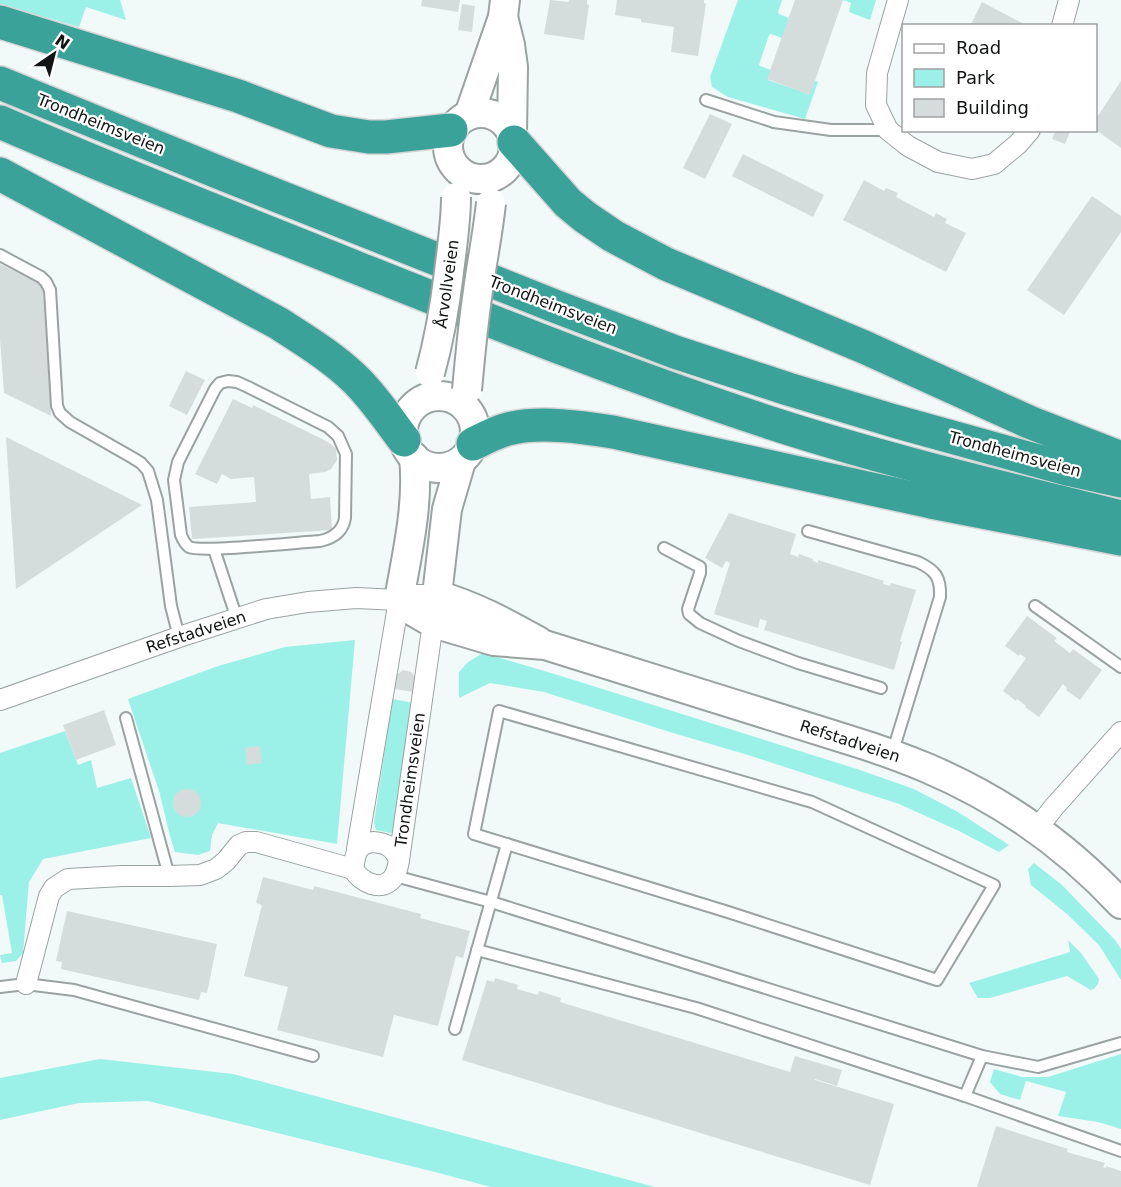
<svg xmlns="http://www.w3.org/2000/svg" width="1121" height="1187" font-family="'DejaVu Sans',sans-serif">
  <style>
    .green { fill: #9bf1e8 }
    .building { fill: #d4dddc }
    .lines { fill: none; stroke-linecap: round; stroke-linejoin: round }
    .lane-casing { stroke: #9aa3a2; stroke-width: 14 }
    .street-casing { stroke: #9aa3a2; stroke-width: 22 }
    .secondary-casing { stroke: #9aa3a2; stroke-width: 32 }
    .highway-casing { stroke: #d4d5d5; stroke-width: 36 }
    .lane { stroke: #fff; stroke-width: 10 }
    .street { stroke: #fff; stroke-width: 20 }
    .secondary { stroke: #fff; stroke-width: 28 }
    .highway { stroke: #3ba29a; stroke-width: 33 }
    .secondary-bridge-casing { stroke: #9aa3a2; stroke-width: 32; stroke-linecap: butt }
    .secondary-bridge { stroke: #fff; stroke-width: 28 }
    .labels { text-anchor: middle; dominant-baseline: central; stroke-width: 4.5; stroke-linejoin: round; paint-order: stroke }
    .street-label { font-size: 16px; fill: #111414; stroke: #fff }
  </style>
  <rect width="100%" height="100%" fill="#f1faf9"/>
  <g class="green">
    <path d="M0,0H120L126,20L86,7L79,27L0,4Z"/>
    <path d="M738,0H782L778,12L779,14L789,18L782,38L771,34L769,35L759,65L760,66L771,70L768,80L809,94L815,81L818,82L805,119L728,97L712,87L710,77Z"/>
    <path d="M843,0H876L870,20L849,12L851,3Z"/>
    <path d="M355,640L337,844L218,823L212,835L210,851L198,855L175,852L170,836L159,791L128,699L218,666L285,647Z"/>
    <path d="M483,653L561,676L857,769L914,789L958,812L1009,845L999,852L959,831L899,804L748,755L673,733L544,692L490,683L459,698V672L468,662Z"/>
    <path d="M392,699L414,703L395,830L391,833L376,830L374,823Z"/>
    <path d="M65,731L78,765L91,760L97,788L131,778L151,838L43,859L29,882L23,953L16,961L2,963L0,955L12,953L2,895H0V753Z"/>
    <path d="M1034,863L1062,885L1115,940L1121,949V980L1099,945L1067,914L1031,885L1028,869Z"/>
    <path d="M1068,940L1081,953L1099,979L1098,984L1094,989L1091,990L1067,976L990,998H978L969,983L1070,952Z"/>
    <path d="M1121,1054V1129L1098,1122L1058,1116L1066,1092L1026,1081L1020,1100L1000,1094L990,1082L994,1069L1022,1077H1048Z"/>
    <path d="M100,1059L233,1074L655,1187H491L435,1172L148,1101L79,1103L0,1120V1078Z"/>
  </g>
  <g class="building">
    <path d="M422,0H460L458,12L421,6Z"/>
    <path d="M550,0L569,2V0H587V4L589,5L584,40L544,34Z"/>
    <path d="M617,0H704V3L706,4L698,56L671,52L674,27L641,22V19L615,15Z"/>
    <path d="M795,0H843L810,95L767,79Z"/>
    <path d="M982,2L1022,23L1020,26H970Z"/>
    <path d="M462,4L475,6L472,32L458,30Z"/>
    <path d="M1121,81V148L1096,130V119Z"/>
    <path d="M710,114L732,124L705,179L683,168Z"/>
    <path d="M1056,130H1066L1070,132L1065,144L1052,139Z"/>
    <path d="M743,154L824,195L813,217L732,176Z"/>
    <path d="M864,180L884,191L886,188L898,193L896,197L934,217L936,213L947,219L945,223L966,233L946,272L843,220Z"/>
    <path d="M1092,196L1121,216V232L1064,315L1027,290Z"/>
    <path d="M0,264L43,285L51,416L4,393L0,339Z"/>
    <path d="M186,371L205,380L187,415L169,406Z"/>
    <path d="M233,399L252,408L253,405L326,441L332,445L336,449L337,460L331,469L325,472L309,474L311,499L330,497L332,530L192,539L189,507L256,502L254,477L231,479L222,474L217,484L195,474Z"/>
    <path d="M6,437L142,505L16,589Z"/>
    <path d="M729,513L796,534L790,554L798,557L799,554L813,559V561L818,563V560L884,581L883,584L890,586L891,583L916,590L900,641L902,642L894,670L764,630L767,621L760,619L758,628L714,614L730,563L726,561L722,568L705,558Z"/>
    <path d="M1027,616L1057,638L1054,641L1070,653L1073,649L1102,670L1080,700L1066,690L1067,688L1063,684L1039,717L1025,707L1026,706L1017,699L1016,701L1003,691L1026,658L1020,654L1019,656L1005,646Z"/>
    <path d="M403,670L411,672L416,678L414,692L394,689L396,675Z"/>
    <path d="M104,710L116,745L76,760L63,725Z"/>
    <path d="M260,746L262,763L247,765L245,748Z"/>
    <circle cx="187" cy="803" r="14"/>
    <path d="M263,877L313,890L314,886L421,914L420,918L470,931L463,958L456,956L438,1026L394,1015L383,1057L277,1030L288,987L244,976L262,905L256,903Z"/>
    <path d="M67,911L217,944L207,993L201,992L199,1000L61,969L62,962L56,961Z"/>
    <path d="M495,978L518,985L517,989L538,995L539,991L561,998L560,1002L790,1072L795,1056L842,1070L837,1086L815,1079V1080L894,1104L870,1185L462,1060L487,980L494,982Z"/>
    <path d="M996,1126L1068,1149L1067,1152L1105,1163L1103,1167L1106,1168V1166L1121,1171V1187H977Z"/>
  </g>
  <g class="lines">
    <defs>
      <g id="lane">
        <path d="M706,100L774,122L831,130H888"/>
        <path d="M0,255L41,277L46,282L50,290L57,406L60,413L70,422L133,458L141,463L148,471L157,500L171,606L179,637"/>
        <path d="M228,381L237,382L248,387L328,427L338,436L346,454L345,518C343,531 334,538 320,541C300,542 201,553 189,547C185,544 183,540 181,535L174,480L178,462L215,389L220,383Z"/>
        <path d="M808,531L918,562C935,570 941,577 940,597L892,754"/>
        <path d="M664,548L700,567V573L688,609L689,614L700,623L739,641L798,663L881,688"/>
        <path d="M214,549L237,619"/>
        <path d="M1035,606L1121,667"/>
        <path d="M499,711L812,802L994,885L937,980L728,912L474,834Z"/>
        <path d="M126,718L169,876"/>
        <path d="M395,876L491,902L982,1056L1038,1067L1121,1043"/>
        <path d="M477,950L696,1008L965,1096L1121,1151"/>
        <path d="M0,987L26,984L74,990L313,1056"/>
        <path d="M455,1029L507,844"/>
        <path d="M965,1096L982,1056"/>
      </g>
      <g id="street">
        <path d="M898,0L877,73L876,105L888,130L908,146L938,162L972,169L994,164L1018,144L1030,130"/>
        <path d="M1062,26L1069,0"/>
        <path d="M0,700L179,637L266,609L308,602L356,598L399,600L408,595H437L399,860"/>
        <path d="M1036,830L1054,807L1121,732"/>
        <path d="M373,842C386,843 394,847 399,860C398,866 397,873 393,878C381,893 361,882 353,869C356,854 355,845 373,842Z"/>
        <path d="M357,849L399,600"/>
        <path d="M26,984L49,896L54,888L68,879L122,876H169L200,875L216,869L226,861L239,845L246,842H256L353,869"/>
      </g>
      <g id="secondary">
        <path d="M503,17L510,45L513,67L512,133"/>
        <circle cx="481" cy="146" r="33"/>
        <path d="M469,115L503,17L505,0"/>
        <circle cx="439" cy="432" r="36"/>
        <path d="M414,457C419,505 407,553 399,600L409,609L433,623L494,641L545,645L849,740C875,748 901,757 927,768C1000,799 1067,846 1121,904"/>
        <path d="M461,461L447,509L437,595C474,606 504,622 538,641"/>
      </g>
      <g id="highway">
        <path d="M0,22L238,96L331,131L369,137H386L451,130"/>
        <path d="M0,83L225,175L557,307L675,352L788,389L894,421L1071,470L1121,481"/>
        <path d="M0,122C117,173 236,219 355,267C493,322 632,378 774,424C888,461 1005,488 1121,517"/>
        <path d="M514,142L568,203L585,217L613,236L666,264L864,347L1029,422L1121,458"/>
        <path d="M0,174L278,323C304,340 331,356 354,378C373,396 388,419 404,440"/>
        <path d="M473,444C485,438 496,432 508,429C539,421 582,427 613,432L931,502L1121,539"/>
      </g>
    </defs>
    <use href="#lane" class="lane-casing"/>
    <use href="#street" class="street-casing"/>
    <use href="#secondary" class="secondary-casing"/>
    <use href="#highway" class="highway-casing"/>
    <use href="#lane" class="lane"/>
    <use href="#street" class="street"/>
    <use href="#secondary" class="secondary"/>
    <use href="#highway" class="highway"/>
    <defs>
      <g id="secondary-bridge">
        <path d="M430,373C439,340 445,306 449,272C452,247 456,222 456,197"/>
        <path d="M467,390C470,357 473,324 478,291C482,261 488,232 491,203"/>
      </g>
    </defs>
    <use href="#secondary-bridge" class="secondary-bridge-casing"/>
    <use href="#secondary-bridge" class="secondary-bridge"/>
  </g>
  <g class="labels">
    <g class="street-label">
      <text transform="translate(101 124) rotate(22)">Trondheimsveien</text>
      <text transform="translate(447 284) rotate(-82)">Årvollveien</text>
      <text transform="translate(553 305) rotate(21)">Trondheimsveien</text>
      <text transform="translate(1015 454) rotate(15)">Trondheimsveien</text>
      <text transform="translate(196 632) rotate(-18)">Refstadveien</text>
      <text transform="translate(850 741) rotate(18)">Refstadveien</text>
      <text transform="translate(410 780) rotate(-82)">Trondheimsveien</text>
    </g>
  </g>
  <rect x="902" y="24" width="195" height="108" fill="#ffffff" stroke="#a0a1a1" stroke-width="1.5"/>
  <rect x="914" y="44" width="30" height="9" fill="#ffffff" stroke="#a0a1a1" stroke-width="1.5"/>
  <text x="956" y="54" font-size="18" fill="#111414">Road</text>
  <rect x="914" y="69" width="30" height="18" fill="#9bf1e8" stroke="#a0a1a1" stroke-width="1.5"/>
  <text x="956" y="84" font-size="18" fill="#111414">Park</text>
  <rect x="914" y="99" width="30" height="18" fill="#d4dddc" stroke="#a0a1a1" stroke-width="1.5"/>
  <text x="956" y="114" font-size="18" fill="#111414">Building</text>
  <g transform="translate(54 54) rotate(35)" stroke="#ffffff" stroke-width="4.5" paint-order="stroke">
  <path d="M0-4.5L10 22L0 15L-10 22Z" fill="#111414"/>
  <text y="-9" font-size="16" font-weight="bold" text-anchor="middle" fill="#111414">N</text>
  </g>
</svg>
